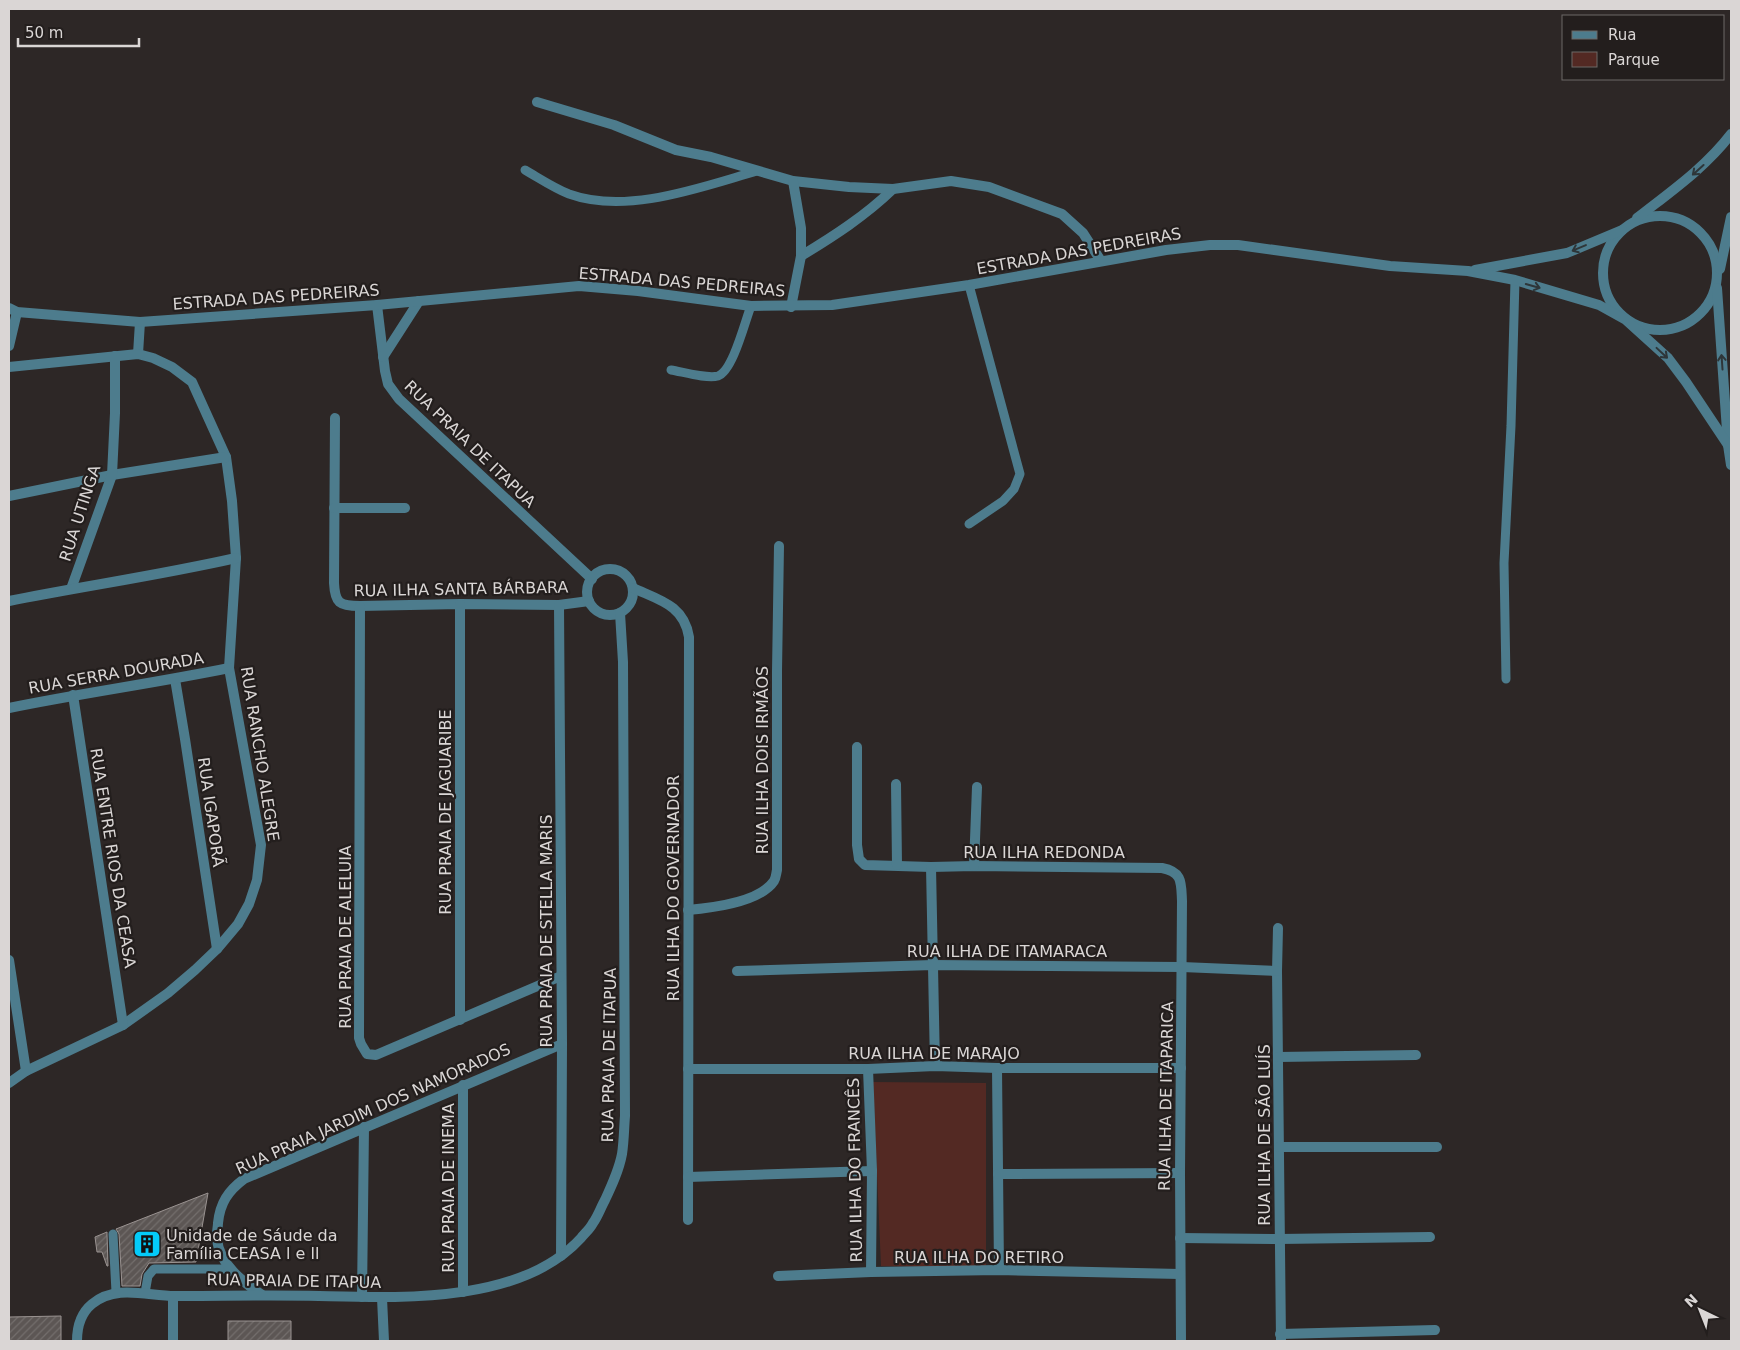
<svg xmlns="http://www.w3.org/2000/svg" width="1740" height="1350" font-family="'DejaVu Sans',sans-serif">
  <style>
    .park { fill: #532923 }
    .building { fill: url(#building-hatch); stroke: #9a9391 }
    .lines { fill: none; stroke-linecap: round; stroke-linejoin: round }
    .service { stroke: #4d7c8d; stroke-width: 9 }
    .minor { stroke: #4d7c8d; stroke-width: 10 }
    .tertiary { stroke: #4d7c8d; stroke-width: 10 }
    .oneway { stroke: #2e3639 }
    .labels { text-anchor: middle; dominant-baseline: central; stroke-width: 4.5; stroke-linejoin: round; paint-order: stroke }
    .street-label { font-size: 16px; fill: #dad6d5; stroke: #231e1d }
    .poi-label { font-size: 16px; fill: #dad6d5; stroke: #231e1d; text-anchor: start }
  </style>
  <defs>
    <pattern id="building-hatch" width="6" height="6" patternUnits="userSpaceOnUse" patternTransform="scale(1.25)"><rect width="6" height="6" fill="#5c5654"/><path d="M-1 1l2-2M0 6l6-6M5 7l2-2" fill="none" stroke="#736e6c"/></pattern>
  </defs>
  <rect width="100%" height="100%" fill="#2d2726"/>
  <path class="park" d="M873,1082L986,1083V1268L881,1266Z"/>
  <g class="building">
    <path d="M208,1193L196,1262L149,1263L142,1274L140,1286H122L119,1234L116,1229Z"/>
    <path d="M107,1232V1234L108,1266H107L102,1252H97L95,1237Z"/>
    <path d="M61,1316V1341H9V1317Z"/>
    <path d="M228,1321H291V1340L228,1341Z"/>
  </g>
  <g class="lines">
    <g class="service">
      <path d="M525,170C539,178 554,188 569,194C627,215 701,187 757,171"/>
      <path d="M969,285L1020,474L1014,489L1003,501L969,524"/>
      <path d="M671,370C683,372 707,379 718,376C733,371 745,321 751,306"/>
      <path d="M1506,679L1504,563L1511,426L1515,280"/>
      <path d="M113,1234L116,1292"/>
      <path d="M145,1293L148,1276L154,1269H231"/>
    </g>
    <g class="minor">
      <path d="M537,102L614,125L676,150L711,157L793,181L849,187L893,189L951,181L989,187L1062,214L1083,233L1101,261"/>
      <path d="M801,256C834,236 865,216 893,189"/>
      <path d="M377,305L385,371L388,384L399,399L592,579"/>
      <path d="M791,307L801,256V228L793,181"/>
      <path d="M9,346L17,312"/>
      <path d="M138,354L140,322"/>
      <path d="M383,357L419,301"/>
      <path d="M9,367L138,354L153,358L172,367L192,382L226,457L232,501L236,558L229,668L261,845L257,880L249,904L238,924L217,949L195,970L168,993L123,1025L26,1071L9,1083"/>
      <path d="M335,418L334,583C335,603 339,606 360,606L460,604L559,605L589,601"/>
      <path d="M9,496L112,475L226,457"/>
      <path d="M334,508H405"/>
      <circle cx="610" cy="592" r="23"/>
      <path d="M633,588C659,600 684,605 689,637L688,1220"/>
      <path d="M71,589L112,475L115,413V356"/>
      <path d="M9,601C84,586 161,575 236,558"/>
      <path d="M460,604V1020"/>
      <path d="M559,605L562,1044L561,1256"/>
      <path d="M360,606L359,1038L361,1044L367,1054L376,1055L561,976"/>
      <path d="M175,679L185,739L217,949"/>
      <path d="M73,695L123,1025"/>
      <path d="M9,708C82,693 156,683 229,668"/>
      <path d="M857,747V845L859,859L865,865L931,867L974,866L1162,868C1183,872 1181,883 1182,901L1180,1173L1181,1341"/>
      <path d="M896,784L897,865"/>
      <path d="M974,866L977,787"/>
      <path d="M931,867L935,1066"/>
      <path d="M688,910C711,908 760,902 774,881C776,878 776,874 777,870V671L779,546"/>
      <path d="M1278,928L1277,971L1281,1341"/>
      <path d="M9,960L26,1071"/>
      <path d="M737,971L933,965L1182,967L1277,971"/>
      <path d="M1278,1057L1416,1055"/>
      <path d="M997,1068L999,1270"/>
      <path d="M688,1069H868L935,1066L997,1068H1181"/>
      <path d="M868,1069L872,1171L871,1272"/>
      <path d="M463,1085V1292"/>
      <path d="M1279,1147H1437"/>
      <path d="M998,1174L1180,1173"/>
      <path d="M688,1177L872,1171"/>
      <path d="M1180,1238L1279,1239L1430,1237"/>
      <path d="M778,1276L871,1272L999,1270L1180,1274"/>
      <path d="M262,1295C243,1282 219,1264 217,1239C216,1234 218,1228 218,1223C220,1203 228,1191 244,1179L562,1044"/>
      <path d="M173,1296V1341"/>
      <path d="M362,1297L364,1127"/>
      <path d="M382,1298L384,1341"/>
      <path d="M1280,1334L1435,1330"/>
      <path d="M77,1341C77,1327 81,1313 92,1304C116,1284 147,1296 175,1296C223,1296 271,1295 319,1296C401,1298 521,1304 581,1238C585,1233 590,1229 593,1223C598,1216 601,1207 605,1200C612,1185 619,1170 622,1154C624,1141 624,1128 625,1116L623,662L620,613"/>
    </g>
    <g class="tertiary">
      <circle cx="1660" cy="273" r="57"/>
      <path d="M1637,218C1670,192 1705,168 1731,134"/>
      <path d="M1720,269L1731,217"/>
      <path d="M1475,270L1567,253L1622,230"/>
      <path d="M1717,288L1728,445L1731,465"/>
      <path d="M9,308L17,312L140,322L377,305L579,286L638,291L751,306L832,305L969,285L1166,250L1210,245H1238L1390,266L1468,271L1515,280L1599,305L1626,320L1668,358L1686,382L1728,445"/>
    </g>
  </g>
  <defs><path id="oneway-shaft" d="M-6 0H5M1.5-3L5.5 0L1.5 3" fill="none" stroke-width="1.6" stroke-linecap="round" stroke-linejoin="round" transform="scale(1.25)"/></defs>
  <g class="oneway">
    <use href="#oneway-shaft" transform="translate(1698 170) rotate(138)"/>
    <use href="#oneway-shaft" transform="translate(1579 248) rotate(157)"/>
    <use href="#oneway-shaft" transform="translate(1533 286) rotate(16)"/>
    <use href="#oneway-shaft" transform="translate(1662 353) rotate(43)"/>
    <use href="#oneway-shaft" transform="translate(1722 362) rotate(-94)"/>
  </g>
  <defs>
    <symbol id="building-square" viewBox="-11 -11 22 22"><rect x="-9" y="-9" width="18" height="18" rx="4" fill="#04cbf9" stroke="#231e1d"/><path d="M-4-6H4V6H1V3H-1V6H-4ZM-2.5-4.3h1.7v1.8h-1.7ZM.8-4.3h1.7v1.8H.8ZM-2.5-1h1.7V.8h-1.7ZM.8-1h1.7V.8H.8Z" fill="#111"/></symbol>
  </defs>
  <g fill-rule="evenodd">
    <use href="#building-square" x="131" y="1228" width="32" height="32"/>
  </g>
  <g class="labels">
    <g class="street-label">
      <text transform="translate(1079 251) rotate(-10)">ESTRADA DAS PEDREIRAS</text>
      <text transform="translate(682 282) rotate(5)">ESTRADA DAS PEDREIRAS</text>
      <text transform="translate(276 297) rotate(-4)">ESTRADA DAS PEDREIRAS</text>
      <text transform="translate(470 444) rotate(44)">RUA PRAIA DE ITAPUA</text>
      <text transform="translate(80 513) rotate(-72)">RUA UTINGA</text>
      <text transform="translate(461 589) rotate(-1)">RUA ILHA SANTA BÁRBARA</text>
      <text transform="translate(116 673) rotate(-10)">RUA SERRA DOURADA</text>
      <text transform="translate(260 754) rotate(81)">RUA RANCHO ALEGRE</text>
      <text transform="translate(762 760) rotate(-90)">RUA ILHA DOIS IRMÃOS</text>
      <text transform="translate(211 812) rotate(82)">RUA IGAPORÃ</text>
      <text transform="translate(445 812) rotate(-90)">RUA PRAIA DE JAGUARIBE</text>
      <text x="1044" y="852">RUA ILHA REDONDA</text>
      <text transform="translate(113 858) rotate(81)">RUA ENTRE RIOS DA CEASA</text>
      <text transform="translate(673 888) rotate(-90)">RUA ILHA DO GOVERNADOR</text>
      <text transform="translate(546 931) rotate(-90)">RUA PRAIA DE STELLA MARIS</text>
      <text transform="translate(345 937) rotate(-90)">RUA PRAIA DE ALELUIA</text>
      <text x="1007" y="951">RUA ILHA DE ITAMARACA</text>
      <text x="934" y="1053">RUA ILHA DE MARAJO</text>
      <text transform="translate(609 1055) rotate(-89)">RUA PRAIA DE ITAPUA</text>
      <text transform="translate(1166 1096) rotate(-89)">RUA ILHA DE ITAPARICA</text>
      <text transform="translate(373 1109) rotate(-24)">RUA PRAIA JARDIM DOS NAMORADOS</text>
      <text transform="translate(1264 1135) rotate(-90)">RUA ILHA DE SÃO LUÍS</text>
      <text transform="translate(855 1170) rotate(-91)">RUA ILHA DO FRANCÊS</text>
      <text transform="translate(448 1188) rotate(-90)">RUA PRAIA DE INEMA</text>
      <text x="979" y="1257">RUA ILHA DO RETIRO</text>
      <text transform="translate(294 1281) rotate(1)">RUA PRAIA DE ITAPUA</text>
    </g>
    <g class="poi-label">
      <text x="166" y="1235">Unidade de Sáude da<tspan x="166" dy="18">Família CEASA l e ll</tspan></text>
    </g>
  </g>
  <rect width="1740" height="1350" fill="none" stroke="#dad6d5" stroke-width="20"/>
  <rect x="1562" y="15" width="162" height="65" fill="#231e1d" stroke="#6c6867"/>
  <rect x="1572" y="31" width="25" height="8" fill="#4d7c8d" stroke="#6c6867"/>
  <text x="1608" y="40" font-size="15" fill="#dad6d5">Rua</text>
  <rect x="1572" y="52" width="25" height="15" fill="#532923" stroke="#6c6867"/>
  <text x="1608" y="65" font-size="15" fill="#dad6d5">Parque</text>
  <g transform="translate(1700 1310) rotate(317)" stroke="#231e1d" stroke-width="4" paint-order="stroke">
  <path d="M0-4L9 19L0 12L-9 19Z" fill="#dad6d5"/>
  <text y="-8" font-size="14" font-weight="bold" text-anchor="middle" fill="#dad6d5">N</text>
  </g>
  <path d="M18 38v8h121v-8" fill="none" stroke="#dad6d5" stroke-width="2.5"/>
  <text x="25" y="38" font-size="15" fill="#dad6d5" stroke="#231e1d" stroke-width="4" paint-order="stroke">50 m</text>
</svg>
